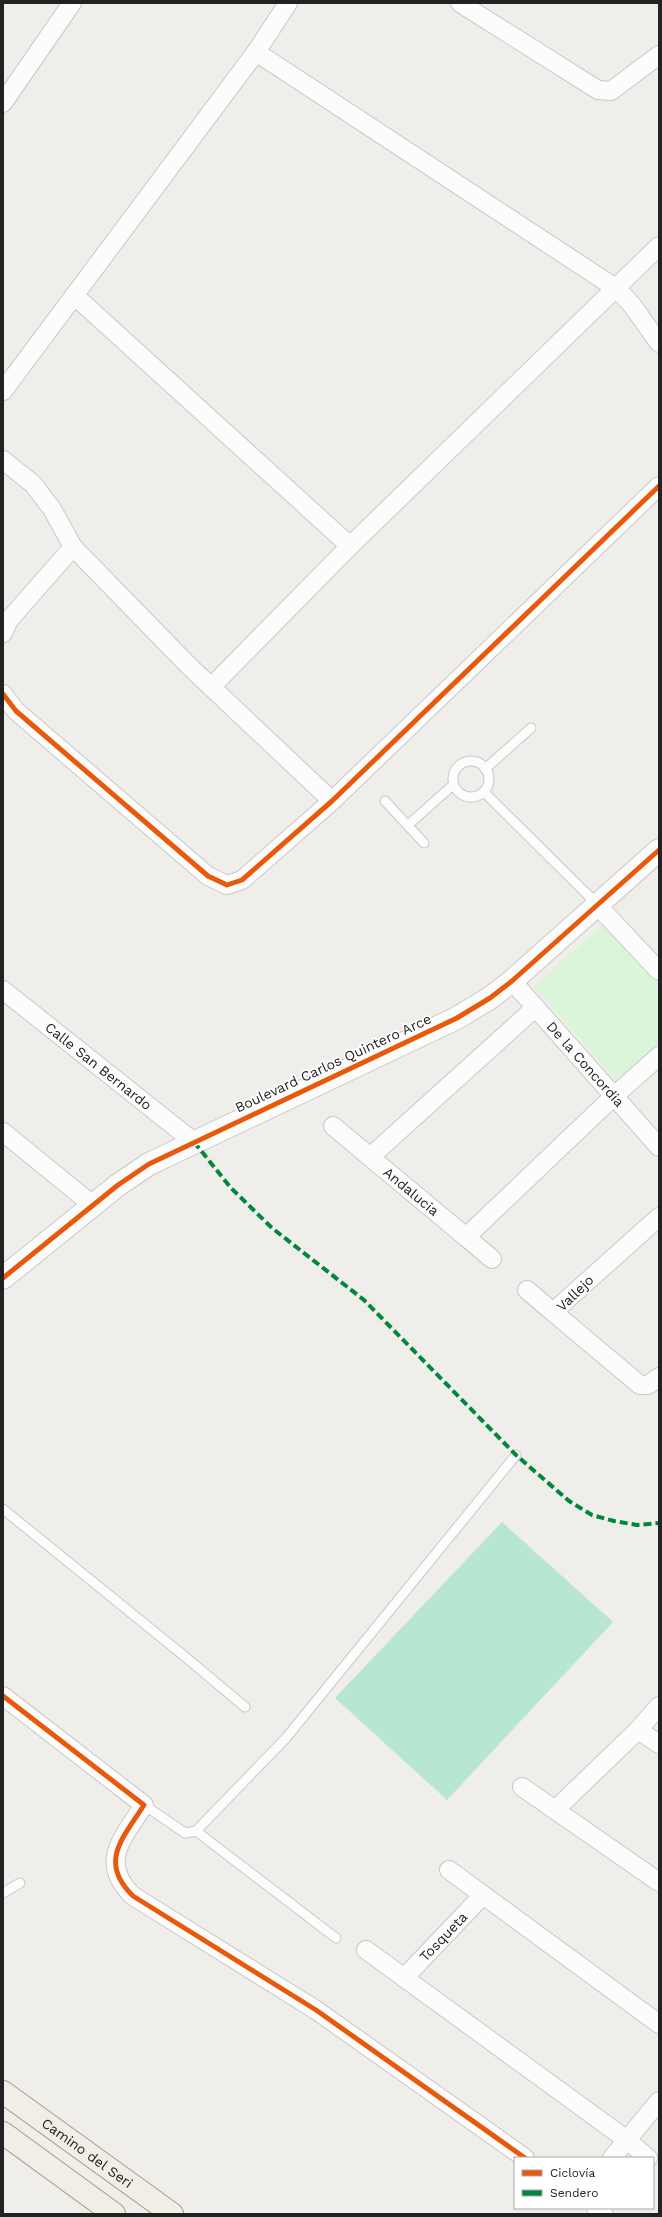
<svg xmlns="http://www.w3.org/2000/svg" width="662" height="2217" font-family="'Work Sans',sans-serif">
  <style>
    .park { fill: #daf5da }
    .pitch { fill: #b7e6d2 }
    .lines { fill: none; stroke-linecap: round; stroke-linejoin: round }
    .service-casing { stroke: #c9c8c7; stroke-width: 11 }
    .minor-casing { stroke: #c9c8c7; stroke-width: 20 }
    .tertiary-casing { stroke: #c9c8c7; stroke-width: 24 }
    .primary-casing { stroke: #a79c86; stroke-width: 24 }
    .service { stroke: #fdfcfc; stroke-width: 9 }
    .minor { stroke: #fdfcfc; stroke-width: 18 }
    .tertiary { stroke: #fdfcfc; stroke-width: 22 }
    .primary { stroke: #f3ede7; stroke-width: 22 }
    .quiet { stroke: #00873e; stroke-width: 4; stroke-dasharray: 8 4; stroke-linecap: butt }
    .cycleway-casing { stroke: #fff; stroke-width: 8 }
    .cycleway { stroke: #e8590c; stroke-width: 5 }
    .labels { text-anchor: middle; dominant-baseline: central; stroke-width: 3.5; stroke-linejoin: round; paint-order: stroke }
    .street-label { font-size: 14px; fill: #222; stroke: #fff }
  </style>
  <rect width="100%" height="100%" fill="#f0eeeb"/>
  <path class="park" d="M606,922L659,979V1044L617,1081L534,987Z"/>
  <path class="pitch" d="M502,1522L613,1622L447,1800L335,1698Z"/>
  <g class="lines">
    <defs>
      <g id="service">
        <circle cx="471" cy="779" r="18"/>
        <path d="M485,769L531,728"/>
        <path d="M484,792L598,905"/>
        <path d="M385,801L424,843"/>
        <path d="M408,825L453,785"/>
        <path d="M3,1509L183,1655L245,1707"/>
        <path d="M144,1805L185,1833L196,1831L286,1738L516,1455"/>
        <path d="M196,1831L336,1938"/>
        <path d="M3,1893L20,1883"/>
      </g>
      <g id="minor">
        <path d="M460,3L598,90L611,91L659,55"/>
        <path d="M256,52L617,289L632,305L659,343"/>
        <path d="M3,103L72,3"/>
        <path d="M75,296L350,546"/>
        <path d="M3,391L256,52L288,3"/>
        <path d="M3,460L33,484L52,509L73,547L189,666L332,801"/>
        <path d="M3,633L9,620L73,547"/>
        <path d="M211,687L350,546L659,246"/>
        <path d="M3,694L16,711L208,876L227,885L242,880L332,801L659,486"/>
        <path d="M598,906L659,971"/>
        <path id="s1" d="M512,981L659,1147"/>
        <path id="s2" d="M3,990L194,1142"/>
        <path id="s3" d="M535,1008L370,1157L466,1237L613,1097L659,1056"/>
        <path d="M333,1126L370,1157"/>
        <path d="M3,1132L94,1206"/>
        <path d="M659,1217L553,1312L640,1385H648L659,1377"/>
        <path d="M466,1237L492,1259"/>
        <path d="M527,1290L553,1312"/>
        <path d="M3,1696L144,1805C123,1838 98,1862 133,1896L316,2010L525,2158"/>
        <path d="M638,1730L659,1744"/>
        <path d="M522,1787L659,1882"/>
        <path d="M555,1810L638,1730L659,1706"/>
        <path d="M449,1870L659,2024"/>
        <path d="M366,1950L627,2140L648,2158"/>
        <path id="s4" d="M404,1978L483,1895"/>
        <path d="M612,2158L659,2101"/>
        <path d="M596,2208L604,2214"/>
      </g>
      <path id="tertiary" d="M3,1278L118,1185L149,1164L457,1018L490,998L512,981L659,850"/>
      <g id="primary">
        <path id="s5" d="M3,2092L172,2214"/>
        <path d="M3,2133L114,2214"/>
      </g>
    </defs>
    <use href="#service" class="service-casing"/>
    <use href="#minor" class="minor-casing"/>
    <use href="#tertiary" class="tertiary-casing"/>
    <use href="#primary" class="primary-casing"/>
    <use href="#service" class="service"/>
    <use href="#minor" class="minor"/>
    <use href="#tertiary" class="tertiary"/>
    <use href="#primary" class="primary"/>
    <path class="quiet" d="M194,1142L231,1188L272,1228L364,1300L516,1455L569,1501L592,1515L614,1521L637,1525L659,1523"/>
    <defs>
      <g id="cycleway">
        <path d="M3,694L16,711L208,876L227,885L242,880L332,801L659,486"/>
        <path d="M3,1278L118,1185L149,1164L457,1018L490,998L512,981L659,850"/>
        <path d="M3,1696L144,1805C123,1838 98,1862 133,1896L316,2010L525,2158"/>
      </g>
    </defs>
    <use href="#cycleway" class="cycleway-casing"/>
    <use href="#cycleway" class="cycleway"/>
  </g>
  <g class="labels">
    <g class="street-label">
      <text transform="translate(333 1063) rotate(-25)">Boulevard Carlos Quintero Arce</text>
      <text stroke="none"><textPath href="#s1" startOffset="111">De la Concordia</textPath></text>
      <text stroke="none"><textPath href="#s2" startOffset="122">Calle San Bernardo</textPath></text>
      <text stroke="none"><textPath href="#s3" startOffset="276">Andalucia</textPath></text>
      <text transform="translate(575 1293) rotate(-44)">Vallejo</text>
      <text stroke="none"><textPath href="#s4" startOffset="57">Tosqueta</textPath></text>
      <text stroke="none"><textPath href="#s5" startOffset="104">Camino del Seri</textPath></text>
    </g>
  </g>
  <rect width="662" height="2217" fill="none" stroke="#222222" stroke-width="8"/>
  <rect x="514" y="2157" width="140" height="52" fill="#ffffff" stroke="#a7a7a7"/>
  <rect x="522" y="2170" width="20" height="6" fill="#e8590c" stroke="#a7a7a7"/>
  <text x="550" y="2177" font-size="12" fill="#222222">Ciclovía</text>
  <rect x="522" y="2190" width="20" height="6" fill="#00873e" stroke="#a7a7a7"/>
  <text x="550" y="2197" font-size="12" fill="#222222">Sendero</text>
</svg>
